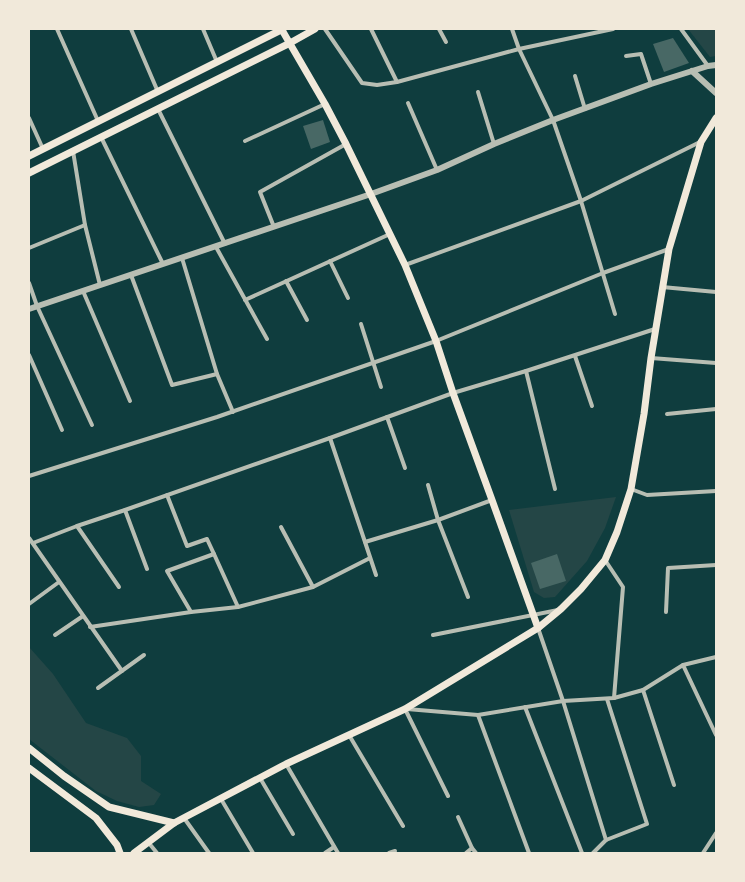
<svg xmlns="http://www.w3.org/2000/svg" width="745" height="882" font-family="'Alegreya Sans',sans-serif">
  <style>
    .green { fill: #244646 }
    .building { fill: #486865 }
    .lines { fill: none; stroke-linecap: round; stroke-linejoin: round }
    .minor { stroke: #b8beb3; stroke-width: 4 }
    .tertiary { stroke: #b8beb3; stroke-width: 6 }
    .secondary { stroke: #f1e9da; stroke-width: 7 }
  </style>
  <rect width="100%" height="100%" fill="#0f3d3e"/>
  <g class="green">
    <path d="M688,29H716V56L710,57Z"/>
    <path d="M616,497L605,528L587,561L555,597L544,598L534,592L509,510Z"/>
    <path d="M29,647L53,674L86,723L127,738L141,756V781L161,794L154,805L139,807L117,801L96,791L29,739Z"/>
  </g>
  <g class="building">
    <path d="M673,38L689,63L664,72L653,44Z"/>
    <path d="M323,120L330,142L311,149L303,126Z"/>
    <path d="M557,554L566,581L540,589L531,563Z"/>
  </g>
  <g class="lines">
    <g class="minor">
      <path d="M57,29L98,121"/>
      <path d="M131,29L158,92"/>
      <path d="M203,29L217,62"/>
      <path d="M325,29L362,83L377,85L397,82L519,49L613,29"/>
      <path d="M371,29L397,82"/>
      <path d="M439,29L446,42"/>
      <path d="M512,29L519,49L553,120L581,201L615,314"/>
      <path d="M681,29L708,66"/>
      <path d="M626,56L641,54L651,84"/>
      <path d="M575,76L585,109"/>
      <path d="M478,92L494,144"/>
      <path d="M408,103L437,170"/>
      <path d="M158,109L225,244"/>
      <path d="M29,118L43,149"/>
      <path d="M101,137L163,264"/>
      <path d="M245,141L325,104"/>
      <path d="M73,151L85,225L100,285"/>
      <path d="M274,227L260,192L346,144"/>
      <path d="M216,247L267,339"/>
      <path d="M29,248L85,225"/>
      <path d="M182,258L217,374L233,412"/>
      <path d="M330,261L348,298"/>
      <path d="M405,265L581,201L700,142"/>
      <path d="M131,275L172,385L217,374"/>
      <path d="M286,281L307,320"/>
      <path d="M29,283L37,306L92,425"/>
      <path d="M662,287L716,292"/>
      <path d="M83,291L130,401"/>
      <path d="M245,300L390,234"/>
      <path d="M361,324L381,387"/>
      <path d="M29,355L62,430"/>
      <path d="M575,356L592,406"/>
      <path d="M651,358L716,363"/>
      <path d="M526,371L555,489"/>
      <path d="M667,414L716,409"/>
      <path d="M387,417L405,468"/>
      <path d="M330,438L365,542L376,575"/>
      <path d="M29,476L217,417L436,341L603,273L669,249"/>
      <path d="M428,485L438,520L468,597"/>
      <path d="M631,489L647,495L716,491"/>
      <path d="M167,495L187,546L207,539L214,554"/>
      <path d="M125,510L147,569"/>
      <path d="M77,526L119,587"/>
      <path d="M281,527L313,587"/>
      <path d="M29,538L122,671"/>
      <path d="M365,542L438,520L492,500"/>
      <path d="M33,543L77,526L125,510L330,438L453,393L526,371L655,329"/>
      <path d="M605,560L623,587L614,698"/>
      <path d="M29,604L59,582"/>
      <path d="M191,612L167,571L214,554L238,607"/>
      <path d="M666,612L668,568L716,565"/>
      <path d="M90,627L191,612L238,607L313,587L370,558"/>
      <path d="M538,628L563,701L606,840"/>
      <path d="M55,635L83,616"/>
      <path d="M433,635L558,610"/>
      <path d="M683,665L716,735"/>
      <path d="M98,688L144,655"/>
      <path d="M643,690L674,785"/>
      <path d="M525,707L582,853"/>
      <path d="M405,709L448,796"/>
      <path d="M407,709L478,715L563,701L614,698L643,690L683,665L716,657"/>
      <path d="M478,715L529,853"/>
      <path d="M349,735L403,826"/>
      <path d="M286,764L338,853"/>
      <path d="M260,778L293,834"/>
      <path d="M221,799L253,853"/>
      <path d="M458,817L472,848L476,853"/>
      <path d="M184,818L209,853"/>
      <path d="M148,842L157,853"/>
      <path d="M325,853L334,847"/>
      <path d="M389,853L395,851"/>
      <path d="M466,853L472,848"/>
      <path d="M593,853L606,840L647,824L607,699"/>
      <path d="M703,853L716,833"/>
    </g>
    <g class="tertiary">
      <path d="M692,71L716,93"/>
      <path d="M29,309L371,194L437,170L494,144L553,120L651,84L708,66L716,65"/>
    </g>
    <g class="secondary">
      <path d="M282,30L325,104L346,144L405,265L436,341L453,393L492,500L538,628"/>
      <path d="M29,156L283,29"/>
      <path d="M29,173L290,43L315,29"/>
      <path d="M29,748L64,776L109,807L174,823"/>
      <path d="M29,768L96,818L117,845L120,853"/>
      <path d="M134,853L174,823L286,764L405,709L538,628L561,609L581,589L605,560L617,532L631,489L644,414L651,358L669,249L701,142L716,118"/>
    </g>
  </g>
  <rect width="745" height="882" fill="none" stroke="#f1e9da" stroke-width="60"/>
</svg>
